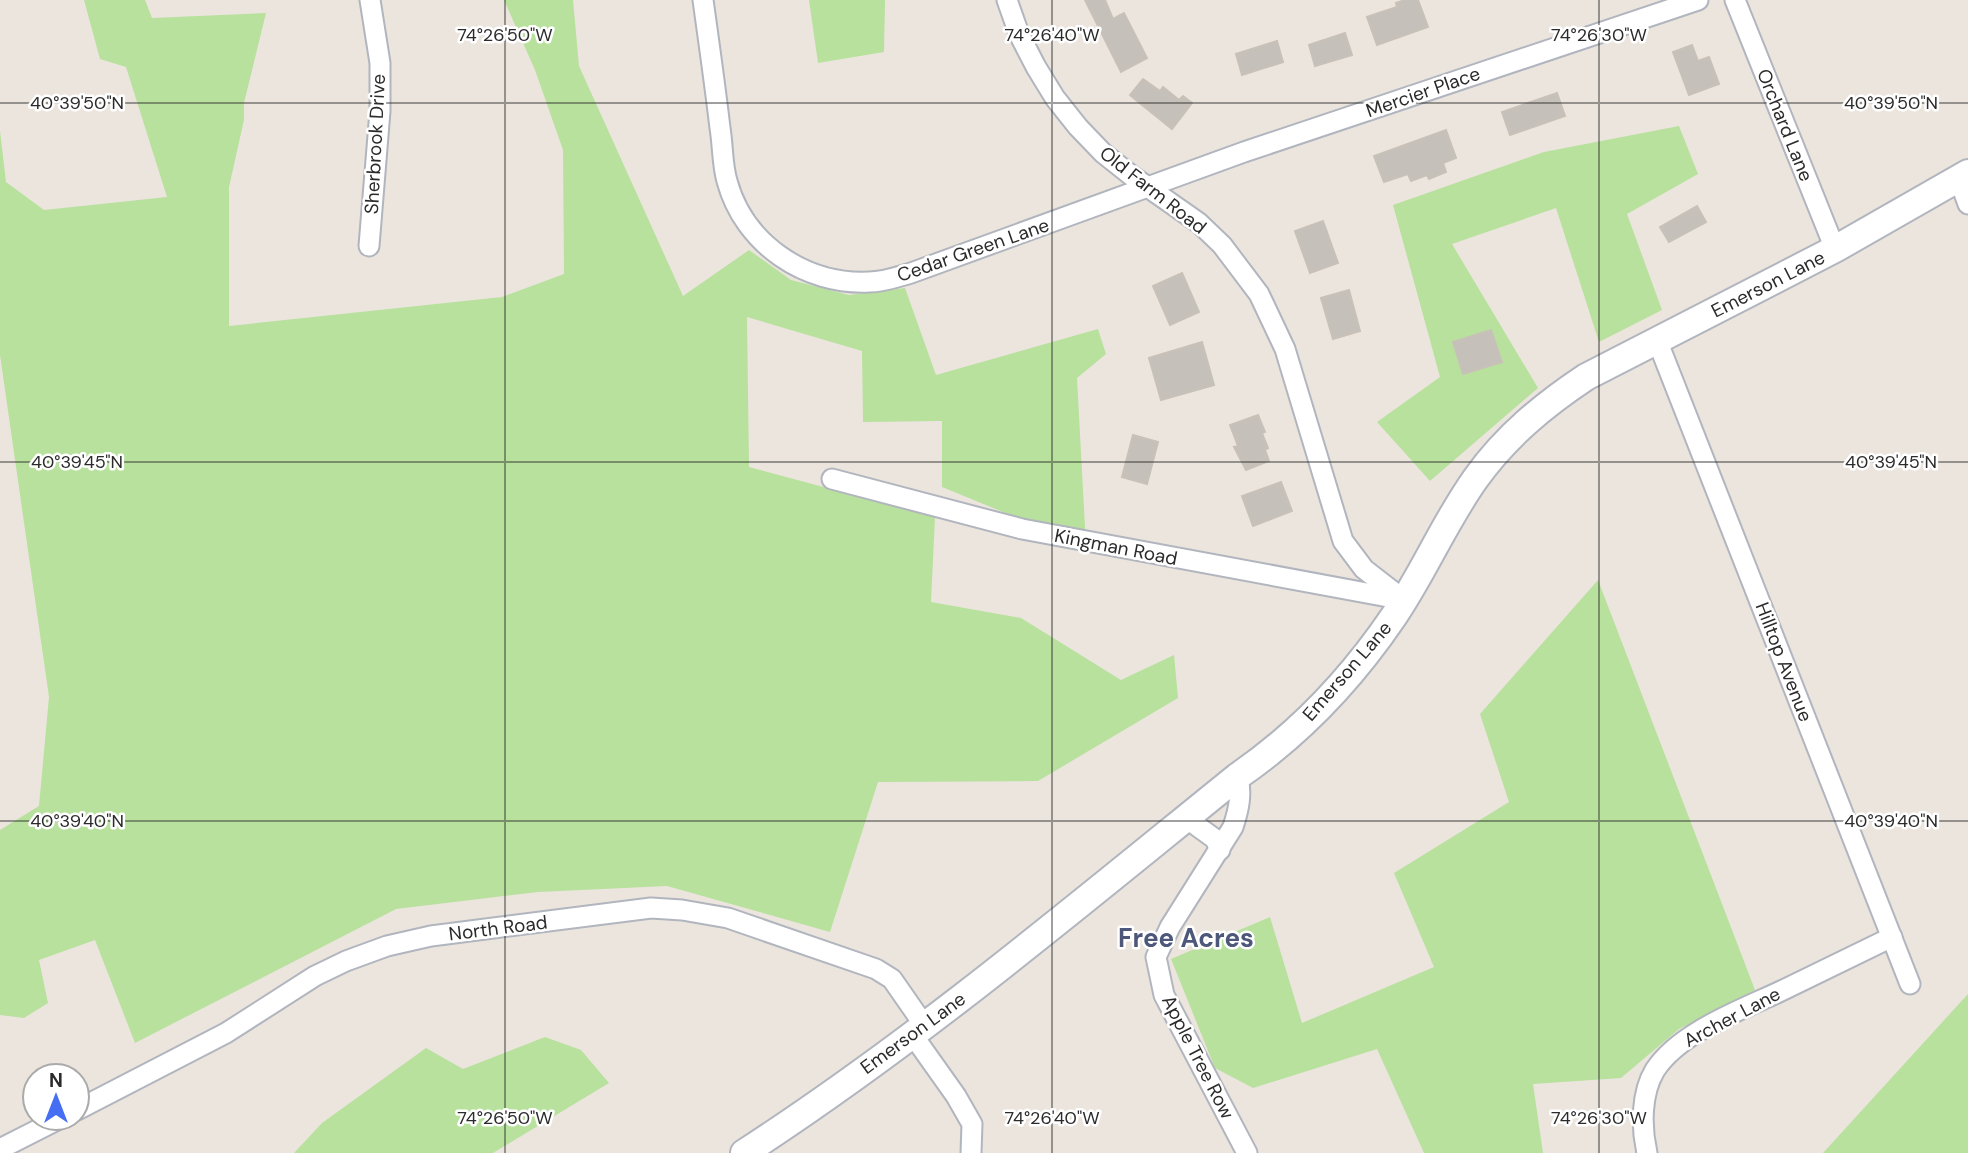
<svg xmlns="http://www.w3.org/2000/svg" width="1968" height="1153" font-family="'DM Sans',sans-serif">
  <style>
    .green { fill: #b7e19d }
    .building { fill: #c5c0b9; stroke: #c8c1b8; stroke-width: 2 }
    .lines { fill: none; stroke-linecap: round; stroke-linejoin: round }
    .street-casing { stroke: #b1b5be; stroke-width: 23 }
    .secondary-casing { stroke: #b1b5be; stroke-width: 30 }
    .street { stroke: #fff; stroke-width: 19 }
    .secondary { stroke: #fff; stroke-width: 26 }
    .ticks { fill: none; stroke: #2b2b2b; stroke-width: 2; stroke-opacity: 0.45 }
    .labels { text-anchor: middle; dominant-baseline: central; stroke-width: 5; stroke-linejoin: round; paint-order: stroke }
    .street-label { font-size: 19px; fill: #2b2b2b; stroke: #fff }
    .district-label { font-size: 26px; font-weight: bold; fill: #4d577a; stroke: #fff }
    .ticks-label { font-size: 18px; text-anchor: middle; fill: #2b2b2b; stroke: #fff; stroke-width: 5; stroke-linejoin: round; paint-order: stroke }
  </style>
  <rect width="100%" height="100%" fill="#ece5de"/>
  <g class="green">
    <path d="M84,0H145L152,18L266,13L244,103V120L229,187V326L502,297L564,274L563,150L535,70L504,0H573L579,66L683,296L749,250L791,280L849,295L905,288L936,375L1098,329L1106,354L1077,378L1086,546L942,487V421L863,422L862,351L747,317L749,467L935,517L931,602L1021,618L1121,680L1174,655L1178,698L1038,781L878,782L830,932L667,886L538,892L396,909L135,1043L95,940L39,960L48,1003L24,1018L0,1015V830L39,806L49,697L0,355V131L6,182L44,210L167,197L126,67L100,59Z"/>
    <path d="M809,0H885L884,52L818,63Z"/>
    <path d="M1679,126L1698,174L1627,214L1662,310L1599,342L1556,208L1452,244L1538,388L1430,481L1377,422L1440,377L1393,205L1544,152Z"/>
    <path d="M1598,580L1755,990L1679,1029L1621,1078L1533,1084L1543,1153H1424L1377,1049L1253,1088L1215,1068L1171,959L1270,917L1302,1023L1434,967L1394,873L1509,802L1480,714Z"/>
    <path d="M1968,994V1153H1823Z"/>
    <path d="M545,1037L581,1050L609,1083L493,1153H294L322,1123L426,1048L463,1069Z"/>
  </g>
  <g class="building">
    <path d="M1085,0H1105L1113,19L1124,13L1147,58L1121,72Z"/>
    <path d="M1405,0H1418L1428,27L1377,45L1367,17L1397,7L1396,3Z"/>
    <path d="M1345,33L1352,55L1315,66L1309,45Z"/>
    <path d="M1277,41L1283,62L1242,75L1236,54Z"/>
    <path d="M1692,45L1698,61L1709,57L1719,84L1689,95L1673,52Z"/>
    <path d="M1143,79L1160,91L1163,87L1179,100L1183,96L1192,103L1172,129L1130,95Z"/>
    <path d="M1557,93L1565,116L1510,135L1502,112Z"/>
    <path d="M1446,130L1456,158L1443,163L1446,172L1429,179L1427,175L1411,181L1408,174L1384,182L1374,156Z"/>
    <path d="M1697,206L1706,222L1669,242L1660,227Z"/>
    <path d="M1323,221L1338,263L1310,273L1295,231Z"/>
    <path d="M1182,273L1199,312L1170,325L1153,286Z"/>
    <path d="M1349,290L1360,331L1333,339L1321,298Z"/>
    <path d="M1491,330L1502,362L1463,374L1453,342Z"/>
    <path d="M1202,342L1214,385L1161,400L1149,358Z"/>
    <path d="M1258,415L1265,432L1262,433L1268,448L1265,450L1269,461L1246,470L1234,447L1238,446L1230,425Z"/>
    <path d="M1133,435L1158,442L1147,484L1122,477Z"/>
    <path d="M1281,482L1292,511L1253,526L1242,496Z"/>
  </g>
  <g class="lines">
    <defs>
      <g id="street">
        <path d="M703,0C709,43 715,85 720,128C723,146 722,164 727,181C744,244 805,285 869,282C884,282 897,277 911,273L1244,152L1698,0"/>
        <path d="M1007,0L1019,34L1036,67L1055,98L1078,127L1103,153L1132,176L1199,223L1222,245L1259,294L1285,349L1343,541L1364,569L1404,600"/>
        <path d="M1735,0L1835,249"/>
        <path d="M1959,179L1968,204"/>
        <path d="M369,246L380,111V63L370,0"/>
        <path d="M1657,340L1910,984"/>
        <path d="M832,479L1022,529L1399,599"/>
        <path d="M1238,776C1242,794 1239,809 1233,827L1170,927L1156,957L1164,995L1247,1153"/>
        <path d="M1186,818L1215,839L1220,850"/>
        <path d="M912,1034L956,1096L972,1124L971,1153"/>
        <path d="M77,1110L226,1033L315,976L346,961L387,946L431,936L651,908L682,910L728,918L876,969L892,979L924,1025"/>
        <path d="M0,1149L61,1118"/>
        <path d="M1647,1153C1641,1127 1641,1093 1655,1070C1680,1032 1741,1010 1781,991C1818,973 1855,955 1892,937"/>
      </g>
      <path id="secondary" d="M744,1153C918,1040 1077,906 1238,776C1299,734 1352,678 1394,616C1424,572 1445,521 1476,478C1506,436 1544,405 1586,377L1835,249L1968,173"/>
    </defs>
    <use href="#street" class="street-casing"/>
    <use href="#secondary" class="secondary-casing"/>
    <use href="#street" class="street"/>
    <use href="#secondary" class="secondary"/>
  </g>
  <path class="ticks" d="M505,0V1153M1052,0V1153M1599,0V1153M0,103H1968M0,462H1968M0,821H1968"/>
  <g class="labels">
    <g class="street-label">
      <text transform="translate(1423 92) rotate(-19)">Mercier Place</text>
      <text transform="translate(1785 125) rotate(68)">Orchard Lane</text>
      <text transform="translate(375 144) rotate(-87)">Sherbrook Drive</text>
      <text transform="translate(1153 190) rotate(38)">Old Farm Road</text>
      <text transform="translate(973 250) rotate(-19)">Cedar Green Lane</text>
      <text transform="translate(1768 284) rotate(-27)">Emerson Lane</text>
      <text transform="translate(1116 547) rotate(11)">Kingman Road</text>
      <text transform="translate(1784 662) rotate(69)">Hilltop Avenue</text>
      <text transform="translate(1347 671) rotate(-49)">Emerson Lane</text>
      <text transform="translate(498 928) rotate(-7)">North Road</text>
      <text transform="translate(1732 1017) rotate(-28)">Archer Lane</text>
      <text transform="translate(913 1033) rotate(-36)">Emerson Lane</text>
      <text transform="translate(1198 1057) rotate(63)">Apple Tree Row</text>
    </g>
    <g class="district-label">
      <text x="1186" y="938">Free Acres</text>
    </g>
  </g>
  <g class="ticks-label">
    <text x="505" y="41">74°26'50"W</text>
    <text x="1052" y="41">74°26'40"W</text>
    <text x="1599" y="41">74°26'30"W</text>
    <text x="77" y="109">40°39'50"N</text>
    <text x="1891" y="109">40°39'50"N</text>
    <text x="77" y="468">40°39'45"N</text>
    <text x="1891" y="468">40°39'45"N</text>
    <text x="77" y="827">40°39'40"N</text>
    <text x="1891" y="827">40°39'40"N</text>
    <text x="505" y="1124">74°26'50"W</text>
    <text x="1052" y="1124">74°26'40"W</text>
    <text x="1599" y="1124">74°26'30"W</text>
  </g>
  <g transform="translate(56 1097)"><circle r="33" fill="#ffffff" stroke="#aaaaaa" stroke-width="2"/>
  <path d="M0-5L12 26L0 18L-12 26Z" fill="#456ef3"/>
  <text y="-10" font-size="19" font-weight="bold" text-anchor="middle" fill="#2b2b2b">N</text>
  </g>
</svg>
